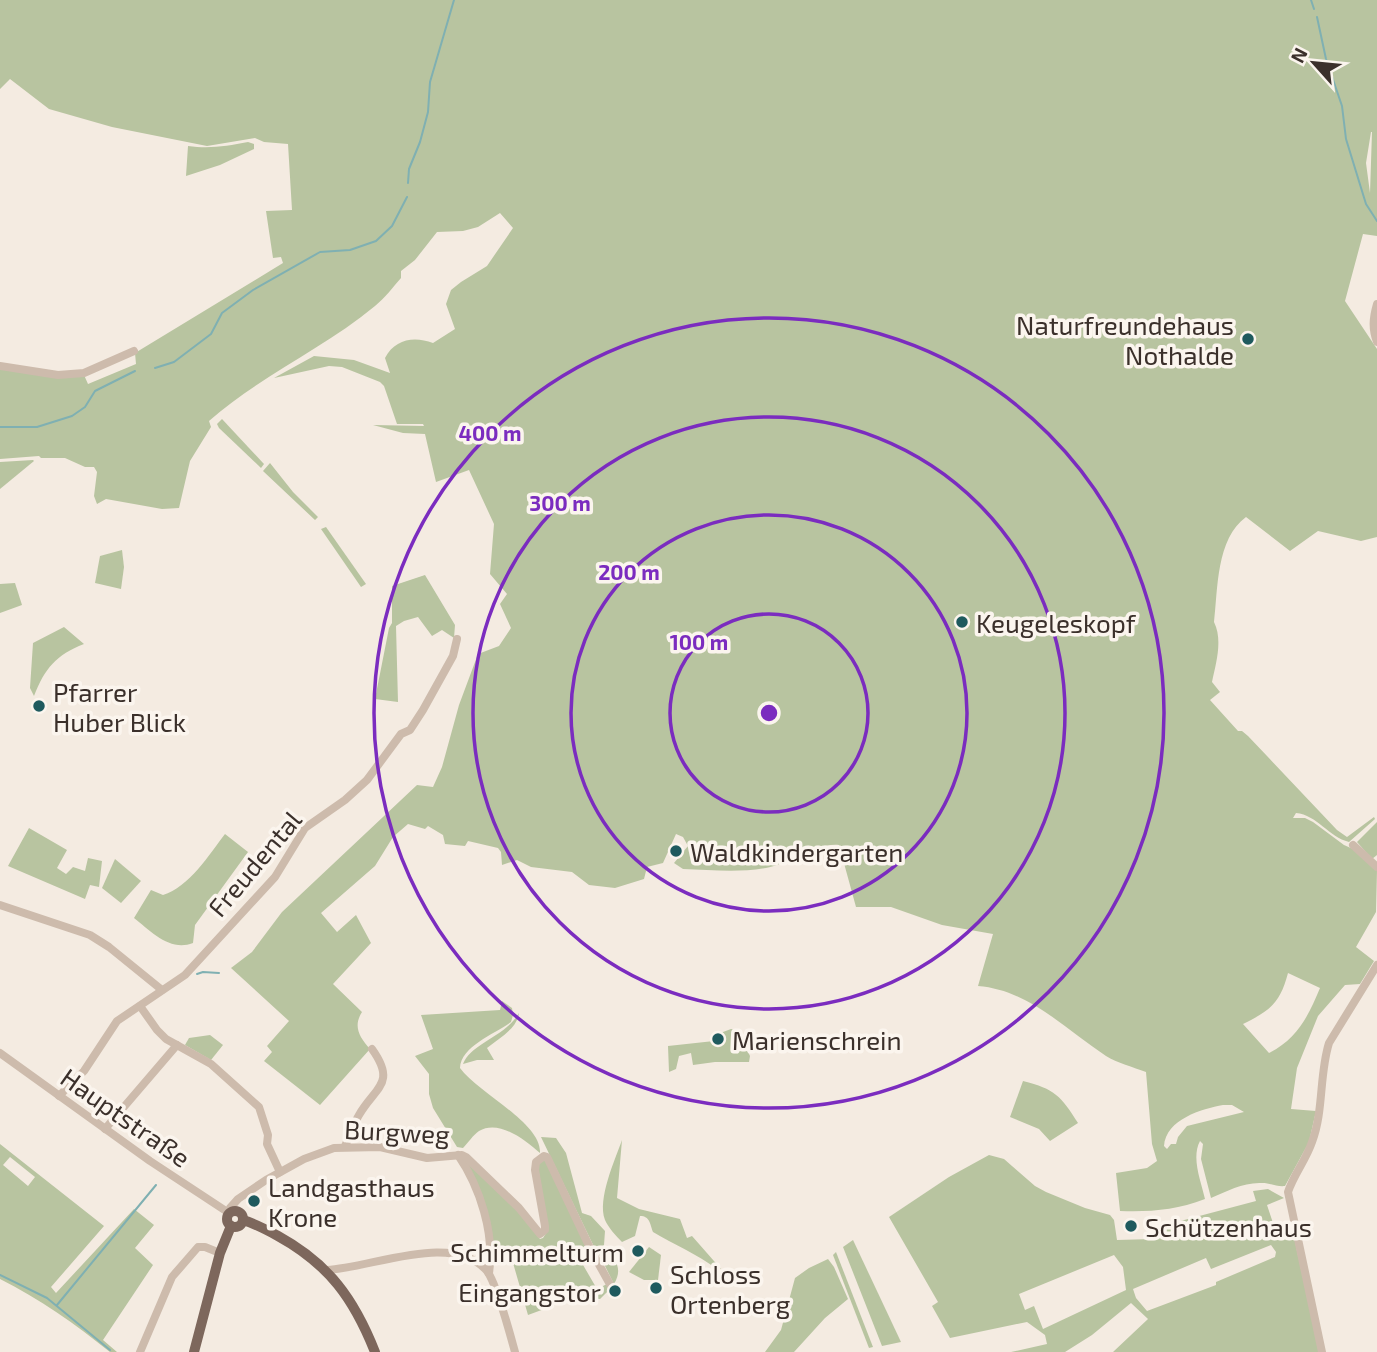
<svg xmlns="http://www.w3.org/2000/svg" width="1377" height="1352" font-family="'Exo 2',sans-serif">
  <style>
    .green { fill: #b8c4a0; fill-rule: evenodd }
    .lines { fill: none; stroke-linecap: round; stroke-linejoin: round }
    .stream { stroke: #7fb0b2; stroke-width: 2 }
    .minor { stroke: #cdbbac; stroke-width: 8 }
    .major { stroke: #7d675c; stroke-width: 10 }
    .ring { fill: none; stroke: #7b2cbf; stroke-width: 3.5 }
    .poi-dot { fill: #1f5a5e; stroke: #fbf5ee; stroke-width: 2.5 }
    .labels { text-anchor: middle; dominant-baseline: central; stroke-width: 7; stroke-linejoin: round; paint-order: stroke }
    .poi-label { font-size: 26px; fill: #3b302b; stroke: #fbf5ee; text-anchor: start }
    .street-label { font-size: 26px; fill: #3b302b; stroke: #fbf5ee }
    .centre { fill: #7b2cbf; stroke: #fbf5ee; stroke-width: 3.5 }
    .ring-label { font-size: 21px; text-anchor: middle; font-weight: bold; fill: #7b2cbf; stroke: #fbf5ee; stroke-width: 7; stroke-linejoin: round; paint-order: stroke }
  </style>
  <rect width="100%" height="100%" fill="#f4ebe1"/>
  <g class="green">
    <path d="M0,0H1377V236L1363,234L1345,301L1377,349V537L1361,541L1318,531L1290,551L1246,517C1216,539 1218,589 1214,622C1223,640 1216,663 1212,682L1220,692L1210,700L1238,731H1242L1248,736L1337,830L1347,837L1374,817L1375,819L1349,842C1329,837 1317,815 1296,813L1293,818H1305L1313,822L1344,845L1353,849L1377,870L1376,912L1356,947L1374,961L1360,984L1345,985L1318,1016L1297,1068L1291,1109L1316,1111L1309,1142L1285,1186C1277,1187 1271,1183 1262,1183C1244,1182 1227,1191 1211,1198L1201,1159L1203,1144L1200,1141C1191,1158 1201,1181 1205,1199C1176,1210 1151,1212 1120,1211L1116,1173L1147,1168L1157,1161L1152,1144L1146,1072C1133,1067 1117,1063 1106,1056C1065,1029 1029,990 978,986L993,934L942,925L891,907H856L839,845C812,843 791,864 766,868C739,873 710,870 683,869L674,863L688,846L683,837L676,834L663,863L647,867L644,879L615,888L589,885L572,872L531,867L517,860L502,865L501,852L498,848L468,841L465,846L445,844L443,835L428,826L425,829L408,824L393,837L375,866L321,913L337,932L356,915L371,943L333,984L362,1012C353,1026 359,1037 370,1049L320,1105L264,1061L272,1052L267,1046L289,1021L231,968L252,952L282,912L417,785L433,787L442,767L459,705L478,654L499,646L511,628L500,604L507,594L490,574L494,524L469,470L436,482L425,434L403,433L373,425L424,426L423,424H397L384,386L380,382L342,367L329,366L274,378L314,356L354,360L390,373L385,358C395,339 414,336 433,343L455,329L446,304L451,290L461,282L487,266L513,228L500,213L478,227L463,231L437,232L415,260L401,271V278C393,287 385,298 375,306C323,349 260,376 209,421L211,427L190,461L179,508L162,509L106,499L97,504L94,496L97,472L94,467H85L65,458H41L39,456L0,459V369L84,375L88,384L136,364L135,353L283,263L281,257L273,258L266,211L292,210L288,144L264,142L255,138L207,146L112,127L49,109L10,79L0,89ZM1371,132H1372L1370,193L1366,163ZM1288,973L1320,988C1308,1017 1297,1039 1269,1053L1243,1024C1269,1011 1280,1004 1288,973ZM1223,1105H1232L1244,1112L1187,1126L1178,1137L1176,1144H1171L1167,1149L1164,1146C1166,1119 1202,1109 1223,1105Z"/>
    <path d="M248,142L254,144V149L220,165L186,176L188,146C210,149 227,146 248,142Z"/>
    <path d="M222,419L264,464L261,468L219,428L217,424Z"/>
    <path d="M33,460L34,461L0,489V462Z"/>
    <path d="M270,463L293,492L318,517L315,520L263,471Z"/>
    <path d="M326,527L366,584L361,587L321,529Z"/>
    <path d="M122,550L124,567L121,589L95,583L100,556Z"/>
    <path d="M425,575L455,625L454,638L442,630L432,636L418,617L404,621L396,626L398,702L375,699L389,628L392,623V586Z"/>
    <path d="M15,583L22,605L0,613V584Z"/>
    <path d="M64,627L84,644C56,655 45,668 34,696L30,688L33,643Z"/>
    <path d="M1377,822V855L1372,859L1357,842Z"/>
    <path d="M29,828L67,850L57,868L66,874L73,867L85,871L88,858L102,861L99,887L90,885L85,899L8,866Z"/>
    <path d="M225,834L248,852L195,925L193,943C170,952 152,932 134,918L151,890L163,895C189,887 209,855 225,834Z"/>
    <path d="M115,859L141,881L121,903L102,888Z"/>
    <path d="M502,1001L512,1008L513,1015L511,1022C495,1034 461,1046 460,1068C478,1093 542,1123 540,1153C525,1140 499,1119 479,1131C473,1135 468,1143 463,1148L457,1147L433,1108L429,1094V1074L415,1056L433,1049L421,1015L500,1010Z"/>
    <path d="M519,1013C517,1029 499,1038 487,1048L494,1060H477L463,1064C471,1043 505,1037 519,1013Z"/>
    <path d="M731,1029L737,1030L750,1056L749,1062H715L693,1065L691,1053L679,1056L676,1069L669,1072L668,1046L714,1041L723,1032Z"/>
    <path d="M210,1035L223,1045L211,1060L185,1045L189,1038Z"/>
    <path d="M1023,1081C1055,1089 1061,1096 1078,1123L1050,1141L1039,1129L1010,1117Z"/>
    <path d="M541,1137L556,1138L566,1153L582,1213L591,1216L605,1231L604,1245L597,1253Z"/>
    <path d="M622,1140L617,1198L639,1209L680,1219L687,1238L692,1236L721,1269H717C697,1254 675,1245 653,1232C650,1224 650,1216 640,1216L635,1236L622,1242C616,1236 608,1227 605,1220C597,1199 615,1160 622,1140Z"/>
    <path d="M0,1144L104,1226L51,1287L56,1293L134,1209L154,1225L135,1248L153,1265L103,1340L117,1352H110C75,1324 40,1299 0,1279ZM10,1157L35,1177L28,1186L3,1165Z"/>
    <path d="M989,1155L1004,1159L1035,1186L1046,1192L1085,1208L1110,1215L1114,1220L1117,1240L1153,1239L1154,1228L1256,1201L1253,1191L1268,1189L1284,1198L1267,1205L1274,1226L1291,1223L1319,1352H1113L1148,1319L1131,1303L1092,1335L1065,1352H1011L1047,1344L1045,1335L1027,1322L950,1338L932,1306L938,1302L889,1217L949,1177ZM1271,1245L1276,1252L1275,1257L1216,1282V1285L1147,1311L1136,1298L1133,1289L1206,1258L1211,1269ZM1114,1255L1123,1267L1126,1290L1043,1329L1034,1306L1025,1310L1019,1294Z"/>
    <path d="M464,1159L518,1211L540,1239L543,1238L548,1230L538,1167L540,1162L546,1160L588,1251L579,1258L597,1289L607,1284L611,1288L600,1299L577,1297L528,1315L509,1249L494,1252Z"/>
    <path d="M853,1240L901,1342L882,1346L843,1247Z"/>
    <path d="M649,1247L661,1255L658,1280H644L629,1272Z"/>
    <path d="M605,1248C614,1259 624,1267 614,1284L599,1254Z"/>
    <path d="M836,1252L873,1347L869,1348L833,1255Z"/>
    <path d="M828,1259L834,1267L848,1299L825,1318L794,1352H765L781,1330L795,1278L809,1268Z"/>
  </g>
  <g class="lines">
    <g class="stream">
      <path d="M1311,0L1314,9"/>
      <path d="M1317,17L1326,59L1342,106L1346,139L1366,204L1377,221"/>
      <path d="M408,183L409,169L420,142L428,112L430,82L454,0"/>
      <path d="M155,368L174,362L211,334L222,313L253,290L320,252L350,250L376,241L392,226L407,197"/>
      <path d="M0,427H37L72,416L85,407L95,391L135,371"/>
      <path d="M197,974L203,972L219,973"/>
      <path d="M0,1275L47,1298L110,1350"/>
      <path d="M57,1305L156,1185"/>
    </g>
    <g class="minor">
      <path d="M1377,304C1373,318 1372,328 1377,342"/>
      <path d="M0,366L58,375L84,373L134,351"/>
      <path d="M1353,845L1377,867"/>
      <path d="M0,905L90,935L109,947L162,990"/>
      <path d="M140,1006L157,1030L166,1039L211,1064L259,1107L268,1135L267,1144L280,1172"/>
      <path d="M0,1053L150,1161L229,1213"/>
      <path d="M59,1096L84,1071L117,1021L185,975L275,877L305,828L345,800L367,780L401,734L410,730L423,710L453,656L457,639"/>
      <path d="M105,1129L177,1045"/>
      <path d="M345,1146C350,1136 353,1125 359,1115C375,1087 397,1084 372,1049"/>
      <path d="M458,1155C480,1187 495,1234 489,1273"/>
      <path d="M230,1212V1208L238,1199L266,1180L304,1159L334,1148L380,1147L427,1158L462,1155L466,1157L519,1208L540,1234L545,1230V1226L535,1170L536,1162L544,1156L547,1157L591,1250L612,1288"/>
      <path d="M327,1270C372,1268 453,1231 487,1271C497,1284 510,1334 515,1352"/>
      <path d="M140,1352L172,1277L198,1247H205L220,1253"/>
      <path d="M1322,1352L1288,1192C1294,1174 1306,1160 1312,1142C1324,1110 1319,1075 1329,1043L1377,965"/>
    </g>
    <g class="major">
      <circle cx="235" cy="1219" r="8"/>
      <path d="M243,1220C256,1224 267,1230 278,1236C329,1264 354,1299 375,1352"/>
      <path d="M194,1352L220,1253L231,1226"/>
    </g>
  </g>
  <g class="ring">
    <circle cx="769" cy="713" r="99"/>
    <circle cx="769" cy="713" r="198"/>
    <circle cx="769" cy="713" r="296"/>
    <circle cx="769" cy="713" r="395"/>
  </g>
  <g class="poi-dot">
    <circle cx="1248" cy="339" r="7"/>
    <circle cx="962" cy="622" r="7"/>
    <circle cx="39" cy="706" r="7"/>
    <circle cx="676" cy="851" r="7"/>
    <circle cx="718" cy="1039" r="7"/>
    <circle cx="254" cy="1201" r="7"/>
    <circle cx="1131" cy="1226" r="7"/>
    <circle cx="638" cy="1251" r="7"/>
    <circle cx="656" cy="1288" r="7"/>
    <circle cx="615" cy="1291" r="7"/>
  </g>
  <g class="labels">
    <g class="poi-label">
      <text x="1234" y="324" text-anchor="end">Naturfreundehaus<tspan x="1234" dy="30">Nothalde</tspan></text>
      <text x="976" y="622">Keugeleskopf</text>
      <text x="53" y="691">Pfarrer<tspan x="53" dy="30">Huber Blick</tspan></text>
      <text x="690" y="851">Waldkindergarten</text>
      <text x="732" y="1039">Marienschrein</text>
      <text x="268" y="1186">Landgasthaus<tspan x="268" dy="30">Krone</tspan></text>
      <text x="1145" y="1226">Schützenhaus</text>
      <text x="624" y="1251" text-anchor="end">Schimmelturm</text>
      <text x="670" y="1273">Schloss<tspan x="670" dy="30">Ortenberg</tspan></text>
      <text x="601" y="1291" text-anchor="end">Eingangstor</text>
    </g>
    <g class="street-label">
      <text transform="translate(254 863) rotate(-50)">Freudental</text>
      <text transform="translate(126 1117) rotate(35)">Hauptstraße</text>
      <text transform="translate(397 1131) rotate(3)">Burgweg</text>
    </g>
  </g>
  <circle cx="769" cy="713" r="10" class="centre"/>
  <g class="ring-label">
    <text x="490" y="441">400 m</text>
    <text x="560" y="511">300 m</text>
    <text x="629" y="580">200 m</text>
    <text x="699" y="650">100 m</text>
  </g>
  <g transform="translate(1314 63) rotate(297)" stroke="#fbf5ee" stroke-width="5" paint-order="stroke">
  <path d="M0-5L12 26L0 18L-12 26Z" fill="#3b302b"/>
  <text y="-10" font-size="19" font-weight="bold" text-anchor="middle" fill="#3b302b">N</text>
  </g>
</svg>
